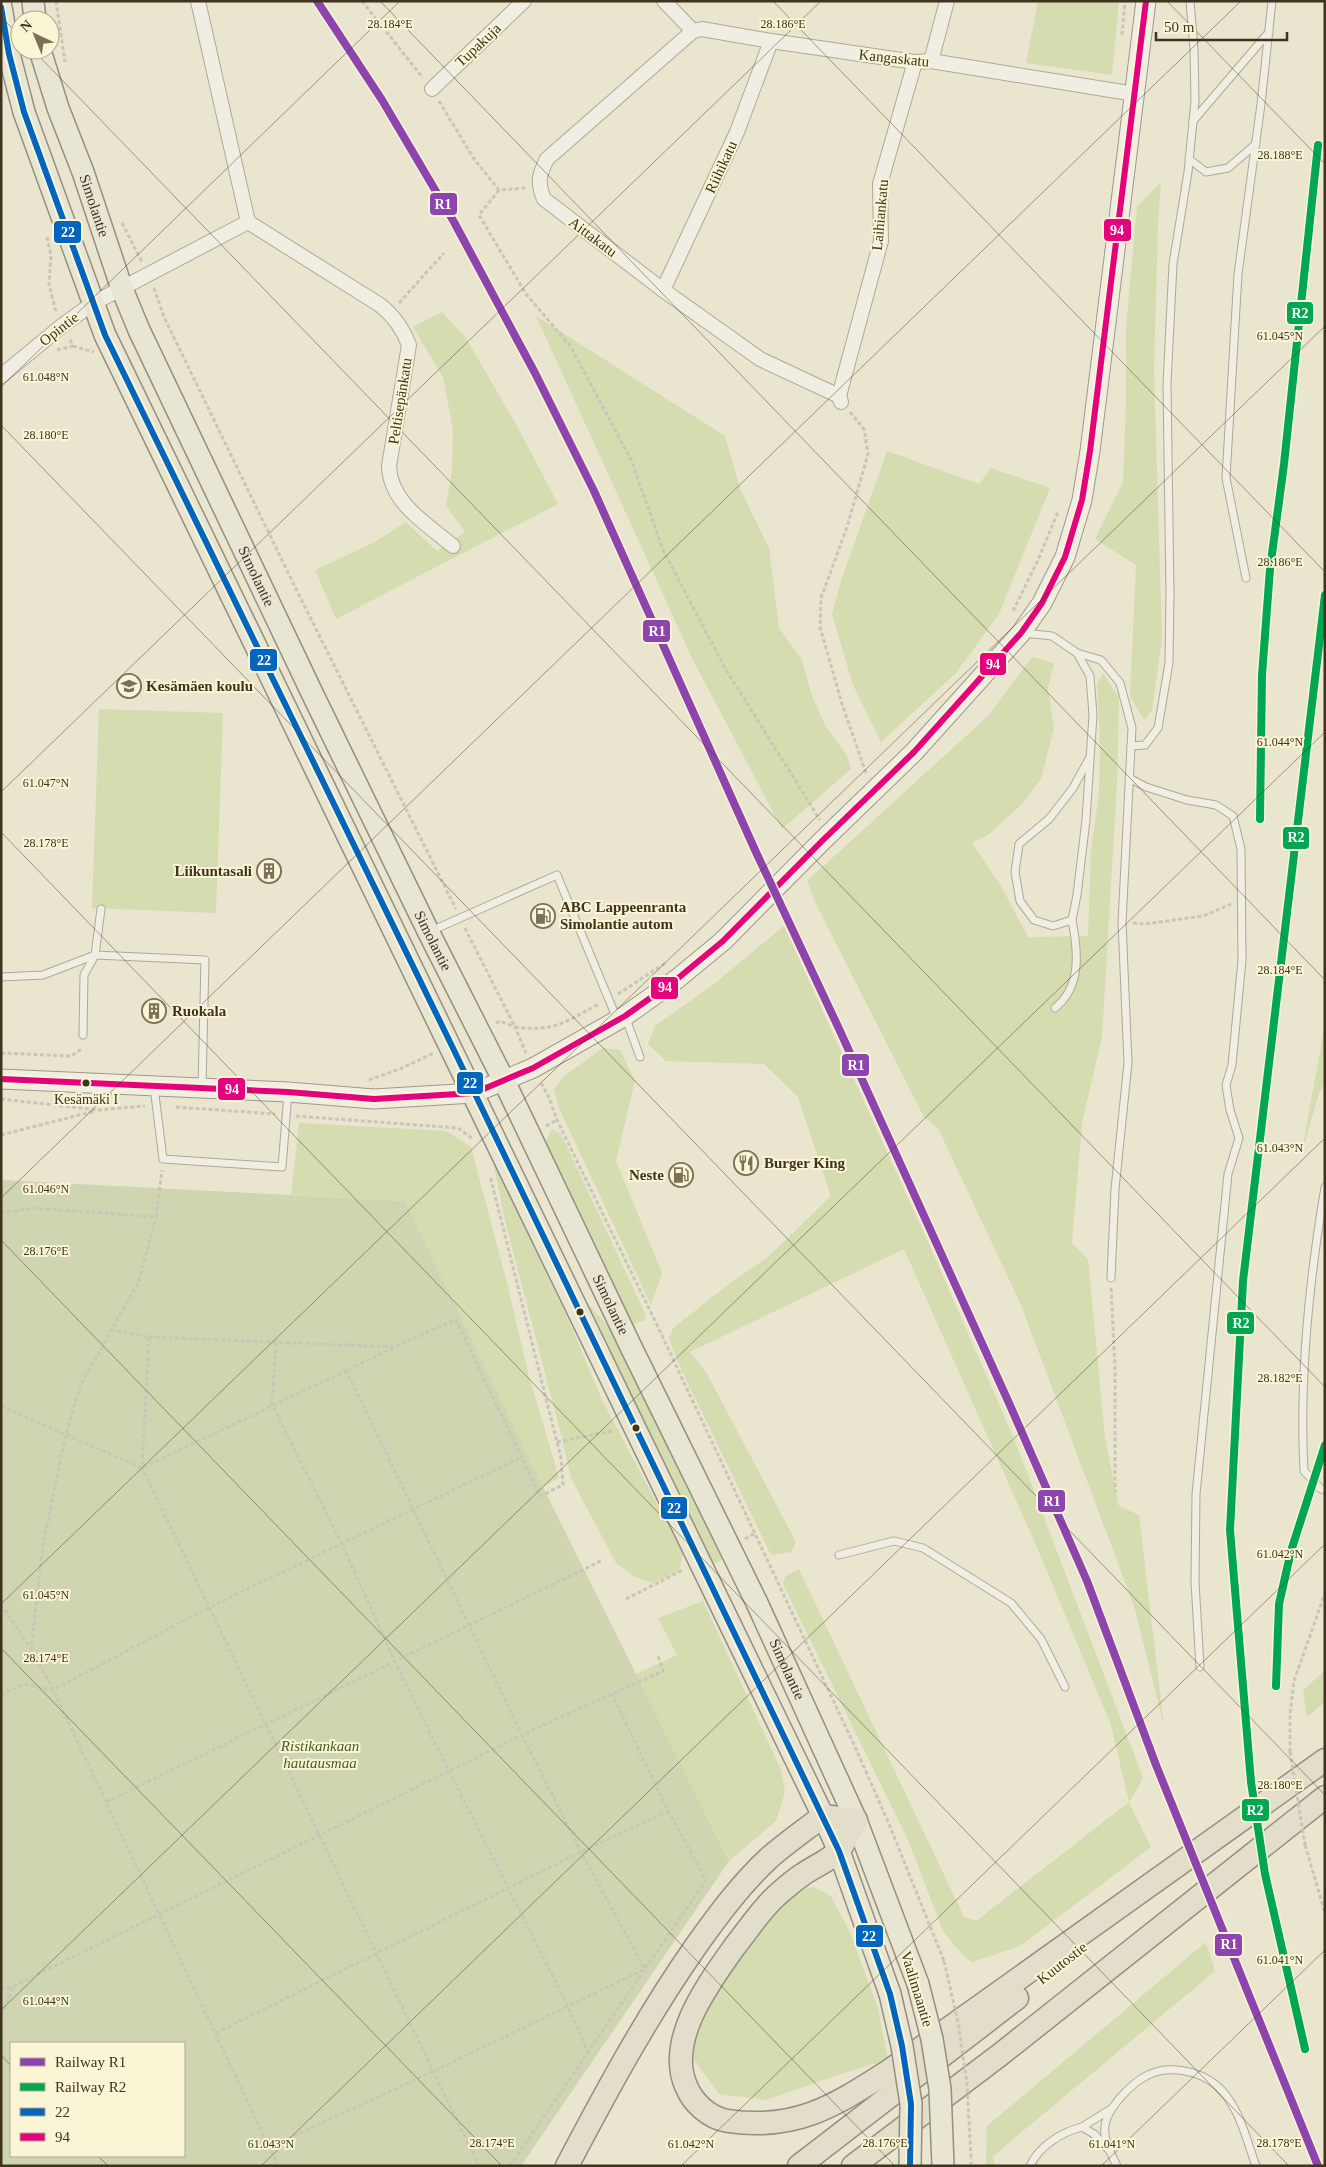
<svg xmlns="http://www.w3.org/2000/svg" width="1326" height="2167" font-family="Georgia,serif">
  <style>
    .green { fill: #d4dcb0 }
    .cemetery { fill: #cfd5b0; fill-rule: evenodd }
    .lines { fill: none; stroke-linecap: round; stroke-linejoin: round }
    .service-casing { stroke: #aea997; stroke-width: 9 }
    .minor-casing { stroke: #aea997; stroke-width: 16 }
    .secondary-casing { stroke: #9e9988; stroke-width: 21 }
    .primary-casing { stroke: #948f7f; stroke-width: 24 }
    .trunk-casing { stroke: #948f7f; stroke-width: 25 }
    .path { stroke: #c9c6b8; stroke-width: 3; stroke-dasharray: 4 2.5; stroke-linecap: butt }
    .service { stroke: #f0eee2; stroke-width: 7 }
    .minor { stroke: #f0eee2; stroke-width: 14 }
    .secondary { stroke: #f0eee2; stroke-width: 19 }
    .primary { stroke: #e8e5d2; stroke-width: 21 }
    .trunk { stroke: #e2dec9; stroke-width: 22 }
    .primary-bridge-casing { stroke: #948f7f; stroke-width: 24; stroke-linecap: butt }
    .path-bridge { stroke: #c9c6b8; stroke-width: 3; stroke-dasharray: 4 2.5; stroke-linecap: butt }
    .primary-bridge { stroke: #e8e5d2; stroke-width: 21 }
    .bus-1-casing { stroke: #faf5d5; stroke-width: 10 }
    .bus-2-casing { stroke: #faf5d5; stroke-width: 10 }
    .bus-1 { stroke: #0065bd; stroke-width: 6 }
    .bus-2 { stroke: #e5007d; stroke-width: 6 }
    .rail-1-casing { stroke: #faf5d5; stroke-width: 11 }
    .rail-2-casing { stroke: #faf5d5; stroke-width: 11 }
    .rail-1 { stroke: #8e44ad; stroke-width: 8 }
    .rail-2 { stroke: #00a651; stroke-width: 8 }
    .ticks { fill: none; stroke: #40331d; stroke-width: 1; stroke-opacity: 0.45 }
    .bus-dot { fill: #40331d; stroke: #faf5d5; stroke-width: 2 }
    .labels { text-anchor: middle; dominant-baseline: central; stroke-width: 4; stroke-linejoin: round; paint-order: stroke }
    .bus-label { font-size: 14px; fill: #40331d; stroke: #faf5d5 }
    .street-label { font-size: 15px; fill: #40331d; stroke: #faf5d5 }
    .poi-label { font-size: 15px; font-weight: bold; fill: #40331d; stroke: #faf5d5; text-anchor: start }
    .park-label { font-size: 15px; font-style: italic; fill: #465f21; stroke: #faf5d5 }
    .ticks-label { font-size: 12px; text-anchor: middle; fill: #40331d; stroke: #faf5d5; stroke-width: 4; stroke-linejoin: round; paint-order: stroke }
    .line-badge { stroke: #faf5d5; stroke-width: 2 }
    .badge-label { font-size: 14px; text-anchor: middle; font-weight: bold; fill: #fff }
  </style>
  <rect width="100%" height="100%" fill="#e9e5cf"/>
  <g class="green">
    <path d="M1038,1H1119L1112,75L1026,63Z"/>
    <path d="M1161,182L1158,223L1154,371L1162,639L1152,710L1144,720L1130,696L1136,565L1095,539L1123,482L1126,400V328L1137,207Z"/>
    <path d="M442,312L466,338L518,428L558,504L336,619L315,570L375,542L406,522L437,551L465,532L446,506L452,471L453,429L443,377L413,327Z"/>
    <path d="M536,316L725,436L741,491L769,548L779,628L802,660L812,696L825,725L847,756L851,769L782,829L693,660Z"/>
    <path d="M887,451L979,484L991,468L1050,488L999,614L956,673L881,742L853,685L832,614L841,581Z"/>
    <path d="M1032,657L1054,663L1048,688L1054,728L1041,779L1022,804L988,835L972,843L1001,886L1028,937L1088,936L1091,850L1099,793L1100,746L1097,684L1103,673L1119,698L1117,783L1102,1037L1082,1123L1072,1243L1088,1259L1105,1438L1119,1506L1139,1515L1164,1726L1134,1606L1021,1305L938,1128L924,1117L816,904L807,881L988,716Z"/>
    <path d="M99,709L223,713L216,913L92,908Z"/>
    <path d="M784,926L929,1244L1017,1446L1143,1778L1129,1803L1151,1847L1020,1946L972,1962L961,1953L943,1931L908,1840L783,1584L785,1577L799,1569L964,1917L976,1921L1129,1802L1111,1725L1039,1552L904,1249L690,1352L706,1372L796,1542L791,1552L771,1555L681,1369L669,1339L673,1328L733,1281L767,1258L831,1196L798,1097L764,1064L666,1061L648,1044L655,1026L714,984Z"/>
    <path d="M1325,1024V1084L1319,1093L1301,1156Z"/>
    <path d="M603,1048L620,1050L635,1081L616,1161L662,1273L651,1305L559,1108L554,1089L563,1077Z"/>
    <path d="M299,1123L446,1131L471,1147L507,1283L529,1376L559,1478L543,1487L405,1201L291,1195Z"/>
    <path d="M552,1129L561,1134L644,1311L646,1320L633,1324L545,1143Z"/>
    <path d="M493,1160L573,1330L602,1400L683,1553L679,1571L652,1583L636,1577L616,1563L571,1478L561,1434L505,1221Z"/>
    <path d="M589,1305L609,1327L722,1559L719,1562L712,1564Z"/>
    <path d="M703,1601L781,1770L785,1792L776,1821L729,1861L636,1674L677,1655L658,1618Z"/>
    <path d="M1325,1670V1702L1307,1717L1303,1691Z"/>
    <path d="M813,1887L830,1895L850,1932L878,2008L888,2060L847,2072L766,2100L719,2094L689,2053L714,1991L773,1909L797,1892Z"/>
    <path d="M1206,1942L1215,1971L993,2156L994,2166H986L987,2126Z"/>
  </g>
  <path class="cemetery" d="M1,1180L405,1201L543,1487L729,1861L521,2166H1ZM11,2043H184V2156H11Z"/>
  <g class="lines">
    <defs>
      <g id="service">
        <path d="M1193,121L1269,32"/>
        <path d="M1189,159L1206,172L1228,168L1256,144"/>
        <path d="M1246,578L1226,478L1238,274L1261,104L1272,1"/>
        <path d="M1024,633L1052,636L1077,653L1090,676L1093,715L1086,820L1077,895L1072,920L1053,926L1034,920L1020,901L1015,872L1019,844L1049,819L1073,788L1090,757"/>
        <path d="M1077,653L1101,660L1120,683L1132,728L1122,922L1128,1063L1115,1189L1111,1278"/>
        <path d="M1131,746L1145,745L1158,728L1169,663L1170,593L1167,384L1173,264L1188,172L1195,101L1194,49L1190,1"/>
        <path d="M1129,778L1146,787L1187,800L1216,805L1233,816L1241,849L1242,960L1232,1065L1226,1085L1230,1110L1239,1138L1228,1174L1196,1494L1195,1582L1200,1667"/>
        <path d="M431,931L557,875L617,1019"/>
        <path d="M1,977L43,975L95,955L205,960L202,1088"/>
        <path d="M1055,1008C1082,986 1078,951 1072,920"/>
        <path d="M625,1016L640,1057"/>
        <path d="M83,1035L84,975L95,955L101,909"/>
        <path d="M154,1087L163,1159L282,1167L288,1093"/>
        <path d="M1325,1187C1309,1281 1299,1376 1304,1471L1321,1489L1325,1490"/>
        <path d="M839,1555L894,1541L923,1548L1011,1603L1041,1639L1065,1687"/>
        <path d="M1082,2127L1111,2109"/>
        <path d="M1030,2166C1039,2146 1062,2132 1082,2127L1094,2134L1108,2149"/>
        <path d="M1117,2166C1111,2154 1103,2139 1105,2126C1106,2116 1113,2107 1119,2099C1126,2091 1137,2080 1148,2075C1168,2065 1198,2070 1216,2085C1239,2104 1246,2139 1256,2166"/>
      </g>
      <g id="minor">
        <path d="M198,1L248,222"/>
        <path d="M664,1L693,31L702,29L771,41L915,62L931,61L1135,94"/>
        <path d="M693,31L547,159C539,175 537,182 544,199L663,290L760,359L839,396L841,402"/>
        <path d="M931,61L947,1"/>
        <path d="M432,89L524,1"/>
        <path d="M663,290L737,132L771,41"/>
        <path d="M1,376L63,325L92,304L248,222L380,305C394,316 403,329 409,345L389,466C390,503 427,524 453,546"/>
        <path d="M839,396L881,241L880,184L915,62"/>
      </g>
      <path id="secondary" d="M1,1079L288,1092L374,1099L474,1093L533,1068L625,1016L677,979L723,941L822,841L914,752L1021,633L1042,603L1065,557L1082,500L1090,451L1146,1"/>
      <g id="primary">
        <path d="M33,1L35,20"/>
        <path d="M1,7L9,54L24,112L105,335L823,1816L839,1851L890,1994"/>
        <path id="s1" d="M40,50L58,108L83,172L122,289L139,330L313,695L429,933L504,1081L632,1349L757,1603L856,1820L918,1984"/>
      </g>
      <g id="trunk">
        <path d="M567,2166C607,2090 647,2016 696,1946C718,1915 741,1884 769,1858C786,1843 805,1830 823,1816L856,1820C851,1830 846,1841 839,1850C831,1860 813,1867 802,1875C793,1881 784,1889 776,1896C760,1911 748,1930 735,1946C709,1983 666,2039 686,2086C693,2103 709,2118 728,2121C796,2131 834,2106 889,2071L1325,1760"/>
        <path d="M799,2166L1017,1998"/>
        <path d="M853,2166L1001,2054L1325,1797"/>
      </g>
    </defs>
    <use href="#service" class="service-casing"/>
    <use href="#minor" class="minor-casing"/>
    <use href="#secondary" class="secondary-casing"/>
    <use href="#primary" class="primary-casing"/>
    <use href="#trunk" class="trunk-casing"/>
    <g class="path">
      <path d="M56,1L65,62"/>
      <path d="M362,1L423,78"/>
      <path d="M1122,35L1125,1"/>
      <path d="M439,101L474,159L499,190L526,188"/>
      <path d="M499,190L479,215L526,294L571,347L632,462L663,550L725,668L820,820"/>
      <path d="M122,223L142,262"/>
      <path d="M47,237L51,255L49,284L56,312"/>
      <path d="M154,288L164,317L296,589L456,909"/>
      <path d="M399,303L444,253"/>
      <path d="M73,346L94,352"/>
      <path d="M57,350L73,346L69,337"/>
      <path d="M850,412L864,429L868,454L847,527L821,598L820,627L842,704L866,773"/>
      <path d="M1013,611L1038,560L1058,512"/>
      <path d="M1133,923L1145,924L1203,916L1231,904"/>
      <path d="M465,928L515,1027C555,1032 565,1022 599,1004"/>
      <path d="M618,994L667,962"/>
      <path d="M496,1023L500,1021L515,1027L526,1053"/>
      <path d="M1,1053L71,1056L80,1050L81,1046"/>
      <path d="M369,1080L402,1068L434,1053"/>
      <path d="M541,1083L549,1098L557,1120L658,1327L856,1749L889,1824L944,1961"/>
      <path d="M1,1099L98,1110L145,1106"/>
      <path d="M176,1107L275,1114"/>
      <path d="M296,1116L458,1128L473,1139"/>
      <path d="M546,1126L557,1120"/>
      <path d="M1,1135L95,1111"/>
      <path d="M1,1213L33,1208L156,1217L162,1170"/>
      <path d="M1111,1288L1115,1367V1492"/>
      <path d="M111,1330L149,1337L393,1347"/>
      <path d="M149,1337L142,1468L479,2166"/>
      <path d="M276,1343L272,1405L342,1544L395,1662L449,1771L568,2006L589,2054"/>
      <path d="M1,1406L142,1468L429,1331L456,1320L540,1496L563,1485L561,1458L490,1176"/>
      <path d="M557,1442L612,1431"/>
      <path d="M745,1539L755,1533"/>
      <path d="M626,1599L683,1570"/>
      <path d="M1,1604L31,1649"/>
      <path d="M1,1695L24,1684L53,1690L210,1607L522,1457"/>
      <path d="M1290,1752V1714L1294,1681L1325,1593"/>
      <path d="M106,1802L49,1681L31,1651L43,1544L66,1434L80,1386L139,1281L156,1217"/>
      <path d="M1305,1845L1325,1913"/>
      <path d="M1,1987L10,1988L522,1735L346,1370"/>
      <path d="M1,2015L14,1986"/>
      <path d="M216,2033L581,1852L668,1811L612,1694"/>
      <path d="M270,2147L434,2071L645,1969L706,1880L668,1811"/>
      <path d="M278,2166L106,1802L603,1560"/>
      <path d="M510,2166L645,1969L581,1852L522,1735L663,1671L658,1656"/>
      <path d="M971,2166V2159"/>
    </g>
    <use href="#service" class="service"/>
    <use href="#minor" class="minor"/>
    <use href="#secondary" class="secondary"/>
    <use href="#primary" class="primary"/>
    <use href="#trunk" class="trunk"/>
    <defs>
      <g id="primary-bridge">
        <path d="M918,1984L932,2039L940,2089L943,2166"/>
        <path d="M890,1994L902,2046L911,2104L910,2166"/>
      </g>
    </defs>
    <use href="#primary-bridge" class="primary-bridge-casing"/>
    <g class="path-bridge">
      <path d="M1290,1752L1305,1845"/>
      <path d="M944,1961L958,2022L967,2084L971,2159"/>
    </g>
    <use href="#primary-bridge" class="primary-bridge"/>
    <defs>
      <path id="bus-1" d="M1,7L9,54L24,112L105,335L451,1044L839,1851L890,1994L902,2046L911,2104L910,2166"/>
      <path id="bus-2" d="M1,1079L288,1092L374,1099L474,1093L533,1068L625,1016L677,979L723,941L822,841L914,752L1021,633L1042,603L1065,557L1082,500L1090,451L1146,1"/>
    </defs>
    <use href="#bus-1" class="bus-1-casing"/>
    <use href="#bus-2" class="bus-2-casing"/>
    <use href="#bus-1" class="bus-1"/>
    <use href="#bus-2" class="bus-2"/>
    <defs>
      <path id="rail-1" d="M317,1L382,100L454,222L535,373L594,491L755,850L840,1031L1009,1403L1087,1581L1156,1765L1318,2166"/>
      <g id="rail-2">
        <path d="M1260,819L1262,675L1270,569L1284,464L1318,145"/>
        <path d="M1276,1686L1279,1604L1291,1551L1325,1445"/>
        <path d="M1305,2049L1265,1874L1251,1782L1230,1530L1243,1281L1325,595"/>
      </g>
    </defs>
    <use href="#rail-1" class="rail-1-casing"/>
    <use href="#rail-2" class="rail-2-casing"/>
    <use href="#rail-1" class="rail-1"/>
    <use href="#rail-2" class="rail-2"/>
  </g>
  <path class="ticks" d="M380,1L1325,980M773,1L1325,572M1167,1L1325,164M1,17L20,36M33,50L1325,1387M1,387L400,1M1,425L1325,1795M1,792L821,1M1,832L1289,2166M1,1198L1241,1M1,1240L895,2166M1,1604L1325,326M1,1648L502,2166M1,2010L1325,732M1,2055L11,2066M98,2156L108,2166M261,2166L1325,1138M681,2166L1325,1544M1101,2166L1325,1950"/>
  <defs>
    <symbol id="school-ring" viewBox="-11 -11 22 22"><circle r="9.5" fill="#faf5d5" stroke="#7b715b" stroke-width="1.5"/><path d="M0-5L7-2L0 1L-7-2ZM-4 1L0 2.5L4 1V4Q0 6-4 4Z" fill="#7b715b"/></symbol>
    <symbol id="building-ring" viewBox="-11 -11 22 22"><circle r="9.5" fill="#faf5d5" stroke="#7b715b" stroke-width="1.5"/><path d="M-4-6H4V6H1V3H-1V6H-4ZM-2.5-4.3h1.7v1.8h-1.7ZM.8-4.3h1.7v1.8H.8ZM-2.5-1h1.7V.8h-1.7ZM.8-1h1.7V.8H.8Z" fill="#7b715b"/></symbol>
    <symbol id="fuel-ring" viewBox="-11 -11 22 22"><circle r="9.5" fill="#faf5d5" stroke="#7b715b" stroke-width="1.5"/><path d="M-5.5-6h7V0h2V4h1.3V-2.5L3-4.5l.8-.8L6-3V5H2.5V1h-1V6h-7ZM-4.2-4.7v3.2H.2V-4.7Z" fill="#7b715b"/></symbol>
    <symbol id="restaurant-ring" viewBox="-11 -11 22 22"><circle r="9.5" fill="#faf5d5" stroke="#7b715b" stroke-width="1.5"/><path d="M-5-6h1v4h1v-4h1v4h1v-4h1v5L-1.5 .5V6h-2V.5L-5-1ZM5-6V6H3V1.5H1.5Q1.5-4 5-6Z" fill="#7b715b"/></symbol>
  </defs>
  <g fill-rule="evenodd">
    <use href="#school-ring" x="115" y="672" width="28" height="28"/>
    <use href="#building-ring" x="255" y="857" width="28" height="28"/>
    <use href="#fuel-ring" x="529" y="902" width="28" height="28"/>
    <use href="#building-ring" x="140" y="997" width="28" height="28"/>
    <use href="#restaurant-ring" x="732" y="1149" width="28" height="28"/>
    <use href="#fuel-ring" x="667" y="1161" width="28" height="28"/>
  </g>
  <g class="bus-dot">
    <circle cx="86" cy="1083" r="4.5"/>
    <circle cx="580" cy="1312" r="4.5"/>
    <circle cx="636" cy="1428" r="4.5"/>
  </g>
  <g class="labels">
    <g class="bus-label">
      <text x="86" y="1099">Kesämäki I</text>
    </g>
    <g class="street-label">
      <text transform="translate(478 45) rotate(-43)">Tupakuja</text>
      <text transform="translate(894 58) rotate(6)">Kangaskatu</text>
      <text transform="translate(721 167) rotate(-65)">Riihikatu</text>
      <text stroke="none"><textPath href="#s1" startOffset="165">Simolantie</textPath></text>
      <text transform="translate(880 215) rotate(-85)">Laihiankatu</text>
      <text transform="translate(593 237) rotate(37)">Aittakatu</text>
      <text transform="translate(59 329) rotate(-38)">Opintie</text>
      <text transform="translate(400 401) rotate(-81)">Peltisepänkatu</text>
      <text stroke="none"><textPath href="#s1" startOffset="570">Simolantie</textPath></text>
      <text stroke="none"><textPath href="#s1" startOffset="975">Simolantie</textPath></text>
      <text stroke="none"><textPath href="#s1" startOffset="1380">Simolantie</textPath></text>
      <text stroke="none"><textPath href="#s1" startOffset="1785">Simolantie</textPath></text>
      <text transform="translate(1062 1963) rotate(-38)">Kuutostie</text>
      <text transform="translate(917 1989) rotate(73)">Vaalimaantie</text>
    </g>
    <g class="poi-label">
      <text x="146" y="686">Kesämäen koulu</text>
      <text x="252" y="871" text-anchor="end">Liikuntasali</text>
      <text x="560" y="907">ABC Lappeenranta<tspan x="560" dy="17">Simolantie autom</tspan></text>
      <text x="172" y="1011">Ruokala</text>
      <text x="764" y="1163">Burger King</text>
      <text x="664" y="1175" text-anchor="end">Neste</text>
    </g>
    <g class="park-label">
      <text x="320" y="1746">Ristikankaan<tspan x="320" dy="17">hautausmaa</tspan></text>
    </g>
  </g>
  <g class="ticks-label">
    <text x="390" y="28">28.184°E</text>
    <text x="783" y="28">28.186°E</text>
    <text x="1280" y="159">28.188°E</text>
    <text x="1280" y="340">61.045°N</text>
    <text x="46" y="381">61.048°N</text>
    <text x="46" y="439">28.180°E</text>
    <text x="1280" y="566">28.186°E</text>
    <text x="1280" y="746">61.044°N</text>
    <text x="46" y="787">61.047°N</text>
    <text x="46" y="847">28.178°E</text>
    <text x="1280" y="974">28.184°E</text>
    <text x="1280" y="1152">61.043°N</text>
    <text x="46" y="1193">61.046°N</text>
    <text x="46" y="1255">28.176°E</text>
    <text x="1280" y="1382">28.182°E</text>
    <text x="1280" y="1558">61.042°N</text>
    <text x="46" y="1599">61.045°N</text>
    <text x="46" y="1662">28.174°E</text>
    <text x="1280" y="1789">28.180°E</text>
    <text x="1280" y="1964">61.041°N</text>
    <text x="46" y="2005">61.044°N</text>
    <text x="492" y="2147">28.174°E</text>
    <text x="885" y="2147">28.176°E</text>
    <text x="1279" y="2147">28.178°E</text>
    <text x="271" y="2148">61.043°N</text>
    <text x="691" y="2148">61.042°N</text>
    <text x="1112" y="2148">61.041°N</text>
  </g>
  <g class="line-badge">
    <rect x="429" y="192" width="29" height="24" rx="5" fill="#8e44ad"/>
    <rect x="1103" y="218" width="29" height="24" rx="5" fill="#e5007d"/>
    <rect x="53" y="220" width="29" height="24" rx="5" fill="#0065bd"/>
    <rect x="1286" y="301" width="28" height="24" rx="5" fill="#00a651"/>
    <rect x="642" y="619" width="29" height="24" rx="5" fill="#8e44ad"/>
    <rect x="249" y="648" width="29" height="24" rx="5" fill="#0065bd"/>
    <rect x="979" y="652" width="28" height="24" rx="5" fill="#e5007d"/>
    <rect x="1282" y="826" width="28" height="24" rx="5" fill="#00a651"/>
    <rect x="650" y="976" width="29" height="24" rx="5" fill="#e5007d"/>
    <rect x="841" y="1053" width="29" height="24" rx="5" fill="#8e44ad"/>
    <rect x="456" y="1071" width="28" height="24" rx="5" fill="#0065bd"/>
    <rect x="217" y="1077" width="29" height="24" rx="5" fill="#e5007d"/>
    <rect x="1226" y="1311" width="29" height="24" rx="5" fill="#00a651"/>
    <rect x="1037" y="1489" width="29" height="24" rx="5" fill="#8e44ad"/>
    <rect x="660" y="1496" width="28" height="24" rx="5" fill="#0065bd"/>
    <rect x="1241" y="1798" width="29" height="24" rx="5" fill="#00a651"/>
    <rect x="855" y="1924" width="29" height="24" rx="5" fill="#0065bd"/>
    <rect x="1214" y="1933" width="29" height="24" rx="5" fill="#8e44ad"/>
  </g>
  <g class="badge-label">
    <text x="443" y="209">R1</text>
    <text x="1117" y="235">94</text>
    <text x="68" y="237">22</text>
    <text x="1300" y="318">R2</text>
    <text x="657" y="636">R1</text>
    <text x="264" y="665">22</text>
    <text x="993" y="669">94</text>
    <text x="1296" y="842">R2</text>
    <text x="665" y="992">94</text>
    <text x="856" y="1070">R1</text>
    <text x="470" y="1088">22</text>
    <text x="232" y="1094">94</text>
    <text x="1241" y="1328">R2</text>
    <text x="1052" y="1506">R1</text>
    <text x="674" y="1513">22</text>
    <text x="1255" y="1815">R2</text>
    <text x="869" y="1941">22</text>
    <text x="1229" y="1949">R1</text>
  </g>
  <rect width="1326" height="2167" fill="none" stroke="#40331d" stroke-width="5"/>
  <rect x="10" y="2042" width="175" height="115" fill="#faf5d5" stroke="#b0a78b"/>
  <rect x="20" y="2058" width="25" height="8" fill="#8e44ad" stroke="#b0a78b"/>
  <text x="55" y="2067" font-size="15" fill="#40331d">Railway R1</text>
  <rect x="20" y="2083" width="25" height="8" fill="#00a651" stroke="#b0a78b"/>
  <text x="55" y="2092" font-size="15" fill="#40331d">Railway R2</text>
  <rect x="20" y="2108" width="25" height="8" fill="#0065bd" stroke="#b0a78b"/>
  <text x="55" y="2117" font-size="15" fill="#40331d">22</text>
  <rect x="20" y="2133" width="25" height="8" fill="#e5007d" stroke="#b0a78b"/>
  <text x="55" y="2142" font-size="15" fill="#40331d">94</text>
  <g transform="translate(35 35) rotate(316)"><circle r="24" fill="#faf5d5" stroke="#b0a78b"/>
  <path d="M0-4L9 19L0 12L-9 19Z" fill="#7b715b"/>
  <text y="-8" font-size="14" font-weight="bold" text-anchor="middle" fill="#40331d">N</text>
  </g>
  <path d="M1156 32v8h131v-8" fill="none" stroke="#40331d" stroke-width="2.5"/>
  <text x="1164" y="32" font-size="15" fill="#40331d" stroke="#faf5d5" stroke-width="4" paint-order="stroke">50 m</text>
</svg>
